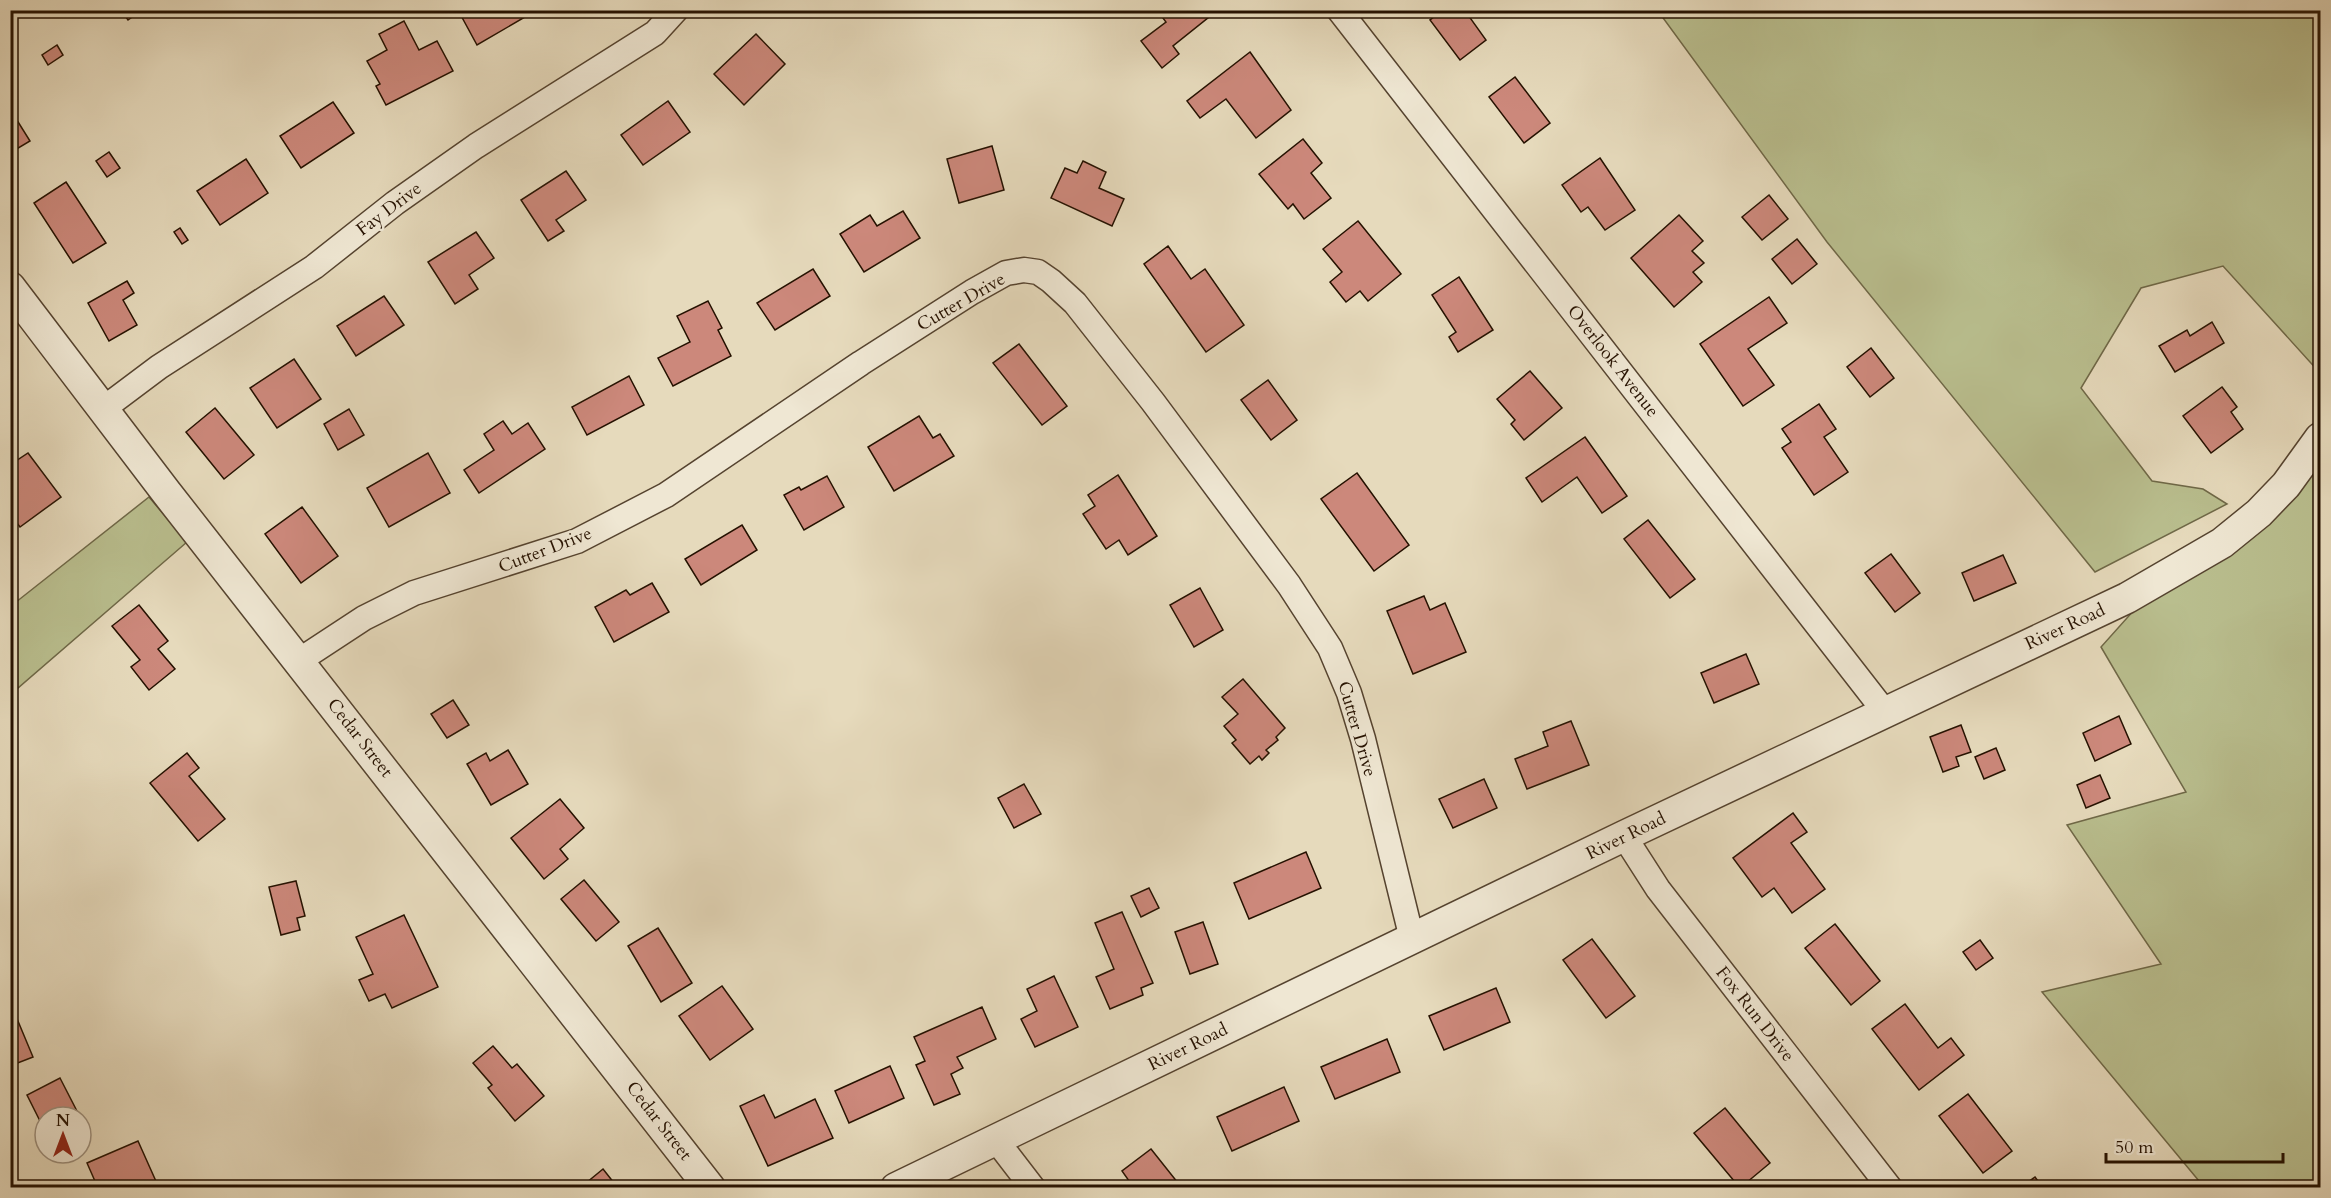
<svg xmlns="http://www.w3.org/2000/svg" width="2331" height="1198" font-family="Cardo,serif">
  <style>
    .green { fill: #b9be8e; stroke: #6f6847; stroke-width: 1.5 }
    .building { fill: #cc887b; stroke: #251100; stroke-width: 1.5 }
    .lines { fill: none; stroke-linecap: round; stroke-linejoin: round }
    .minor-casing { stroke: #55432f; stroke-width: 27 }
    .tertiary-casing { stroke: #55432f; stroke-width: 33 }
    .minor { stroke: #efe7d3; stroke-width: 24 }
    .tertiary { stroke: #efe7d3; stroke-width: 30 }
    .labels { text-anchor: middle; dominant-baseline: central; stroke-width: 5; stroke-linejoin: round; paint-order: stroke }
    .street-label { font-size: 18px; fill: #251100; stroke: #efe7d3 }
  </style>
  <rect width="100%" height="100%" fill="#e6dabc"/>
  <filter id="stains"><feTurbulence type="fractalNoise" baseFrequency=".00333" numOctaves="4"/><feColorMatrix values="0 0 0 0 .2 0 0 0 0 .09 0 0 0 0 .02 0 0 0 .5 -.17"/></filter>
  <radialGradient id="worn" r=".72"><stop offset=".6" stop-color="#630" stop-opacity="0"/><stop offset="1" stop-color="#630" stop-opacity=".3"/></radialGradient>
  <g class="green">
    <path d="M1658,11H2320V373L2223,266L2141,288L2081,388L2152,481L2203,489L2227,504L2095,572L1827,242Z"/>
    <path d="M2320,468V1187H2204L2042,992L2161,964L2067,825L2186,792L2101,647L2135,609Z"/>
    <path d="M149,497L187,542L11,694V606Z"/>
  </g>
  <g class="building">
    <path d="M121,10H142L128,20Z"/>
    <path d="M458,10H537L477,45Z"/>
    <path d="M1157,10H1204L1209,17L1173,46L1179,54L1162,68L1141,41L1166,22Z"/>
    <path d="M1443,10H1474L1468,15L1486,40L1460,60L1430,20Z"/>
    <path d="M404,21L419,50L437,41L453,71L386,105L376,86L380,84L367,61L387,50L379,34Z"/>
    <path d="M756,34L785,64L744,105L714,74Z"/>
    <path d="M57,45L63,55L48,65L42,55Z"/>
    <path d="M1250,52L1291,110L1256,138L1226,99L1200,118L1187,101Z"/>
    <path d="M1515,77L1550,123L1524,143L1489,97Z"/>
    <path d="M668,101L690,132L643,165L621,135Z"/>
    <path d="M333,102L354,133L301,168L280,136Z"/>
    <path d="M10,109L30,141L10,153Z"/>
    <path d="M1303,139L1322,163L1311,173L1331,198L1304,219L1293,204L1288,209L1259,174Z"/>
    <path d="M992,146L1004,190L959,203L947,159Z"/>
    <path d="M109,152L120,168L107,177L96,161Z"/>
    <path d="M1600,158L1635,210L1605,230L1588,207L1581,212L1562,185Z"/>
    <path d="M246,159L268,193L220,225L197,191Z"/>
    <path d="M1083,161L1106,172L1099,188L1124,199L1112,226L1051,198L1065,168L1077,173Z"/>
    <path d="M566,171L586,200L556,220L564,231L548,241L521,200Z"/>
    <path d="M66,182L106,243L73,263L34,203Z"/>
    <path d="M1769,195L1788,219L1762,240L1742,217Z"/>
    <path d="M903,211L920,238L864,272L840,234L870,215L877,226Z"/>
    <path d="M1679,215L1703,241L1692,251L1704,263L1693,272L1702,282L1674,307L1631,258Z"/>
    <path d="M1358,221L1401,274L1368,301L1360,291L1346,302L1330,282L1342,272L1323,249Z"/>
    <path d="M180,228L188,240L182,244L174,232Z"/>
    <path d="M476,232L494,258L469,275L478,289L455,304L428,262Z"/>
    <path d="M1797,239L1817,264L1792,284L1772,259Z"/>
    <path d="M1168,246L1191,279L1205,269L1244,325L1206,352L1144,264Z"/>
    <path d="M813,269L830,296L775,330L757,303Z"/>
    <path d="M1459,277L1493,330L1458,352L1449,337L1456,332L1432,295Z"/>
    <path d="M127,281L134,293L123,300L137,325L109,341L88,303Z"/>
    <path d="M384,296L404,325L356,356L337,326Z"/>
    <path d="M1769,297L1787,323L1748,349L1774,385L1743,406L1700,344Z"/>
    <path d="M708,301L722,328L718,330L731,356L673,386L658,358L690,342L677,316Z"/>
    <path d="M2212,322L2224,343L2175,372L2159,346L2187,330L2190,336Z"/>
    <path d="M1019,344L1067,406L1042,425L993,363Z"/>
    <path d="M1871,348L1894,378L1870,397L1847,367Z"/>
    <path d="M294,359L321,399L277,428L250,388Z"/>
    <path d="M1530,371L1562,408L1524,440L1511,424L1515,420L1497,399Z"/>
    <path d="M629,376L644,405L587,435L572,407Z"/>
    <path d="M1268,380L1297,420L1271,440L1241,400Z"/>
    <path d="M2222,387L2237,407L2231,412L2243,429L2211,453L2183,416Z"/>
    <path d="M1819,404L1836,429L1824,437L1848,472L1814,495L1782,448L1791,442L1782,429Z"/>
    <path d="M215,408L254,455L224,479L186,432Z"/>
    <path d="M349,409L364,435L338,450L324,424Z"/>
    <path d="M919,416L933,438L940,434L954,456L894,491L868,447Z"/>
    <path d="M503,421L512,434L528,423L545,449L479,493L464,470L494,450L484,434Z"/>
    <path d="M1585,437L1627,496L1602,513L1577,477L1542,502L1526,478Z"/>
    <path d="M28,453L61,497L20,527L10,514V465Z"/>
    <path d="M428,453L450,493L389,527L367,488Z"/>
    <path d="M1357,473L1409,545L1374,571L1321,499Z"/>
    <path d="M1118,475L1157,536L1128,555L1119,540L1106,549L1083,514L1095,506L1088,495Z"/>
    <path d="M827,476L844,507L804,530L784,495L799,487L801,490Z"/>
    <path d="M302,507L338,556L301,583L265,534Z"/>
    <path d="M1648,520L1695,579L1670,598L1624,539Z"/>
    <path d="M742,525L757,550L701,585L685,559Z"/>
    <path d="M1891,554L1920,593L1895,612L1865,573Z"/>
    <path d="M2003,555L2016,583L1974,601L1962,573Z"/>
    <path d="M652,583L669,612L614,642L595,607L626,590L630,595Z"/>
    <path d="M1200,588L1223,630L1194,647L1170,605Z"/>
    <path d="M1424,596L1430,610L1445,603L1466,652L1413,674L1387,611Z"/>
    <path d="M139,605L168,641L158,649L175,669L149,690L131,667L140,660L112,626Z"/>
    <path d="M1746,654L1759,684L1714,703L1701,673Z"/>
    <path d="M1243,679L1285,728L1276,737L1278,740L1266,750L1269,753L1262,760L1259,756L1250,764L1232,743L1236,740L1224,726L1238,714L1222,697Z"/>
    <path d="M453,700L469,725L447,738L431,714Z"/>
    <path d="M2119,716L2131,744L2095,761L2083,733Z"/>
    <path d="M1571,721L1589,765L1527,789L1515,759L1548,746L1543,732Z"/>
    <path d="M1961,725L1971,752L1956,757L1959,766L1943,772L1930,737Z"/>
    <path d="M1996,748L2005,770L1984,779L1975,757Z"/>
    <path d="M508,750L528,784L491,805L467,764L486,753L490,761Z"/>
    <path d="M187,753L199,768L189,776L225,819L198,841L150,783Z"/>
    <path d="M2100,775L2110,798L2086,808L2077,785Z"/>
    <path d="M1484,779L1497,808L1453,828L1439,799Z"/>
    <path d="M1024,784L1041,814L1014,828L998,798Z"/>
    <path d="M560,799L584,828L560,849L568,859L544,879L511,838Z"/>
    <path d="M1793,813L1807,832L1791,843L1825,889L1792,913L1774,888L1762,897L1733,858Z"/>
    <path d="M1306,852L1321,888L1249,919L1234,883Z"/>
    <path d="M584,880L619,922L596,941L561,899Z"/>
    <path d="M296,881L305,916L297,918L300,930L281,935L269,887Z"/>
    <path d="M1149,888L1159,908L1141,917L1131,896Z"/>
    <path d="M1122,912L1153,983L1141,988L1143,995L1110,1009L1096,977L1114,969L1095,923Z"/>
    <path d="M404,915L438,987L392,1008L385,994L369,1001L359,980L373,974L356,937Z"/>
    <path d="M1203,922L1218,964L1190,974L1175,932Z"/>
    <path d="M1835,924L1880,981L1851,1005L1805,948Z"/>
    <path d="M658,928L692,983L661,1002L628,946Z"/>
    <path d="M1592,939L1635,996L1606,1018L1563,960Z"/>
    <path d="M1980,940L1993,958L1976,970L1963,952Z"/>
    <path d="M1054,976L1078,1027L1035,1047L1021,1019L1037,1011L1027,989Z"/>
    <path d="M722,986L753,1029L710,1060L679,1016Z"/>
    <path d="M1496,988L1510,1022L1444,1050L1429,1016Z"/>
    <path d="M10,1002L33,1057L10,1066Z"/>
    <path d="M1905,1004L1938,1048L1951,1038L1964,1055L1919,1090L1872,1029Z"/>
    <path d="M982,1007L996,1039L957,1057L963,1068L951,1074L960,1094L934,1105L916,1065L925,1061L914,1037Z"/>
    <path d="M1387,1039L1400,1072L1335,1099L1321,1067Z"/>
    <path d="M493,1046L512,1068L517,1064L544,1096L515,1121L488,1088L492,1085L473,1063Z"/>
    <path d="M890,1066L904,1098L849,1123L835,1091Z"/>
    <path d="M60,1078L80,1117H45V1131L27,1095Z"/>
    <path d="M1284,1087L1299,1121L1232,1151L1217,1117Z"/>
    <path d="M1968,1094L2012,1151L1983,1173L1939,1116Z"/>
    <path d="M764,1095L775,1118L815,1099L833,1138L768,1166L740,1106Z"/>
    <path d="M1725,1108L1770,1163L1740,1188L1694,1133Z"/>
    <path d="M138,1141L159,1188H98L87,1163Z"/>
    <path d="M1151,1149L1182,1188H1134L1122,1171Z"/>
    <path d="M603,1169L618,1188H580Z"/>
    <path d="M2035,1177L2043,1188H2020Z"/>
  </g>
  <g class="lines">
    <defs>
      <g id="minor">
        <path d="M1339,10L1885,712"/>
        <path d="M103,409L159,367L314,267L395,203L476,146L655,33L676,10"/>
        <path d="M300,660L364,618L414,593L577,541L666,495L861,363L972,292L1006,273L1024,270L1038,272L1051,281L1075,303L1153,402L1289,585L1330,648L1349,693L1363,739L1412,939"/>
        <path d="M1624,836L1658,889L1890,1188"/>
        <path d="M996,1140L1033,1188"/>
      </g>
      <g id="tertiary">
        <path d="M10,287L166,492L710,1188"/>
        <path d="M896,1188L1624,836L2127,598L2222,543L2259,513L2286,485L2320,438"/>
      </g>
    </defs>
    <use href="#minor" class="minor-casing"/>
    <use href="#tertiary" class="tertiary-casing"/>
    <use href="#minor" class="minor"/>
    <use href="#tertiary" class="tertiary"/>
  </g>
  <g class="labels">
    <g class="street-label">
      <text transform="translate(389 209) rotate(-37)">Fay Drive</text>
      <text transform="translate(961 302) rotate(-30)">Cutter Drive</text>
      <text transform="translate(1613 361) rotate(52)">Overlook Avenue</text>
      <text transform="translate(545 550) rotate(-21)">Cutter Drive</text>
      <text transform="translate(2065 627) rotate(-25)">River Road</text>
      <text transform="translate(1357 729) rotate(74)">Cutter Drive</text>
      <text transform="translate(360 738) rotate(52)">Cedar Street</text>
      <text transform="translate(1626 836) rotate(-26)">River Road</text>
      <text transform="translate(1755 1014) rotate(52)">Fox Run Drive</text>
      <text transform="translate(1188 1047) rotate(-26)">River Road</text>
      <text transform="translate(659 1121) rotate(52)">Cedar Street</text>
    </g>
  </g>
  <rect width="2331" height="1198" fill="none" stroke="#e6dabc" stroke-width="36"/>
  <rect x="12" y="12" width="2307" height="1174" fill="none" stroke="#251100" stroke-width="3"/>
  <rect x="18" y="18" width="2295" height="1162" fill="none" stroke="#251100" stroke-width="1.5"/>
  <g transform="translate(63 1135)"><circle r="28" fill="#efe7d3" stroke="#9e917f" stroke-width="1.5"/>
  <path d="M0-4.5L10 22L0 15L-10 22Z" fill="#8f2418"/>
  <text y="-9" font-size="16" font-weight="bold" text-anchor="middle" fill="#251100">N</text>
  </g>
  <path d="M2106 1153v9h177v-9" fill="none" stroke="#251100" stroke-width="3"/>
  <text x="2115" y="1153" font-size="18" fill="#251100" stroke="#efe7d3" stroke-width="4.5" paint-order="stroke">50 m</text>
  <rect width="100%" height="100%" filter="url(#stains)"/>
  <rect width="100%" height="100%" fill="url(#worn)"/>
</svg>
